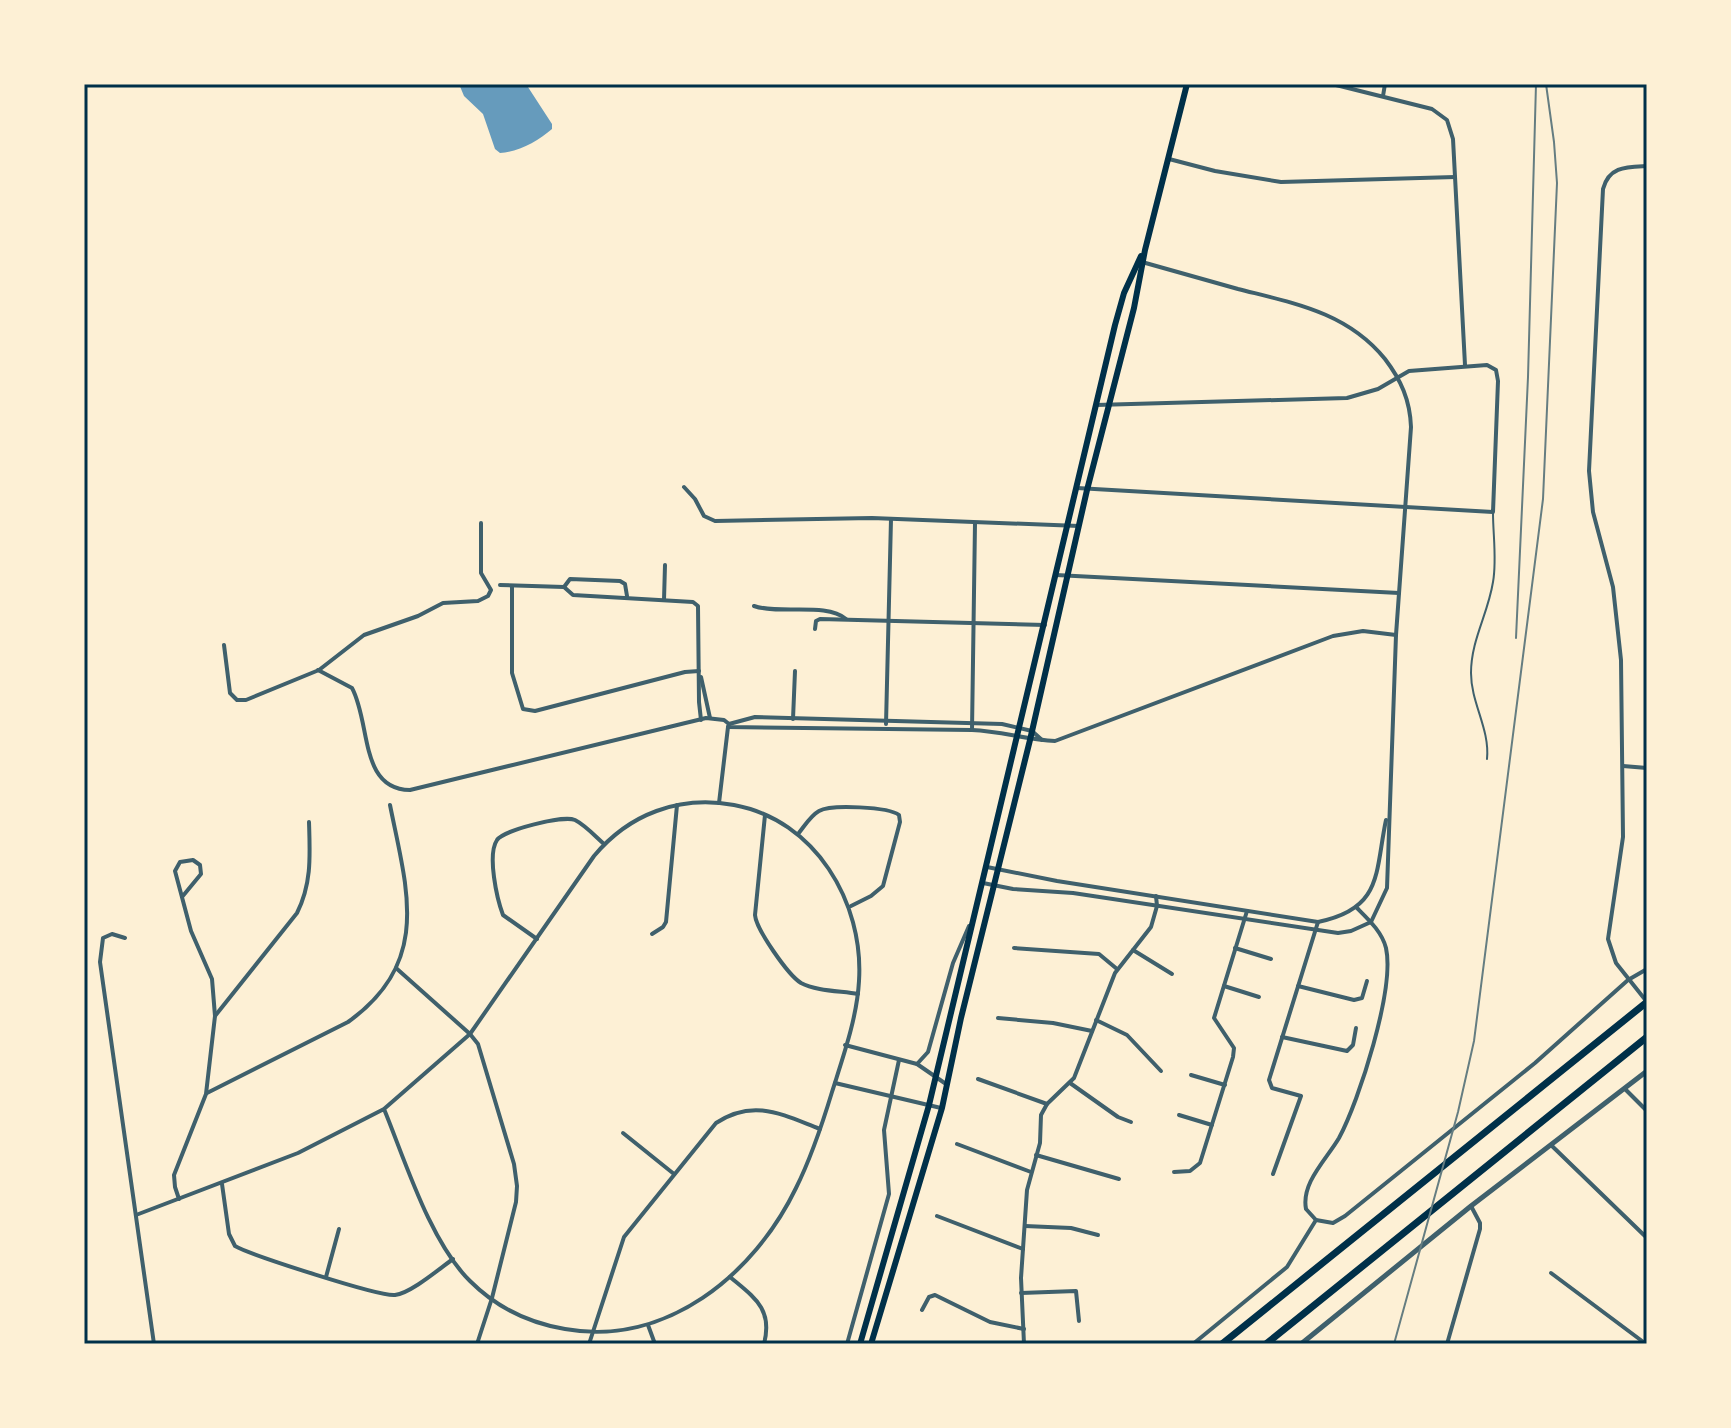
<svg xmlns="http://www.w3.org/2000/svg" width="1731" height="1428" font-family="'Space Grotesk',sans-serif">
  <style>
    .water { fill: #669bbc }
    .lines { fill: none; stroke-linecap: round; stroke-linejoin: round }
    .service { stroke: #3f606c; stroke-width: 2 }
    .minor { stroke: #3f606c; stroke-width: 4 }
    .tertiary { stroke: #3f606c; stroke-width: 5 }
    .primary { stroke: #003049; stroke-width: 6 }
    .motorway { stroke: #003049; stroke-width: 7 }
    .rail { stroke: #657d81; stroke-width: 2 }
    .neatline { fill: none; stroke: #003049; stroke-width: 3 }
  </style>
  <rect width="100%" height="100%" fill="#fdf0d5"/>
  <path class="water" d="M459,84H526L552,124V129C538,141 519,152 500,153L495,149L483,114L464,96Z"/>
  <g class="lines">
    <path class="service" d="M1487,759C1490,729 1471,703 1471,673C1471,640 1488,614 1493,582C1497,560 1493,535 1493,513"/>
    <g class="minor">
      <path d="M1332,84L1432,109L1447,120L1453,139L1465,365"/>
      <path d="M1383,96L1385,84"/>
      <path d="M1169,159L1215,171L1281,182L1455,177"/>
      <path d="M1647,166C1627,167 1609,166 1603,189L1589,471L1593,512L1613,587L1621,660L1623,837L1608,939L1616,963L1647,1002"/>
      <path d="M684,487L695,499L704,516L715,521L872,518L1079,526"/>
      <path d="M1077,488L1493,512L1498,381L1496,370L1487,365L1409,371L1378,389L1347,398L1096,405"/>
      <path d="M1056,575L1399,593"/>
      <path d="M500,585L564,587L570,579L620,581L625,584L627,596"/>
      <path d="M512,586V673L523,709L535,711L685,672L699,671"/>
      <path d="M564,587L573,595L693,602L698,606L699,702L701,720"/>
      <path d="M664,600L665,565"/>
      <path d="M754,606C780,615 826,602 846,619"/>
      <path d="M815,629L816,621L820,619L1045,625"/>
      <path d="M224,645L230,693L237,700H246L319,670L364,635L418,616L443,603L478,601L488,596L491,590L481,573V523"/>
      <path d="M318,670L352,688C371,723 359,789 410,790L706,718L724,720L729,724L728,727L972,730C1001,731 1027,740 1055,741L1333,636L1363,631L1396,635"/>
      <path d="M701,677L710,718"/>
      <path d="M793,719L795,671"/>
      <path d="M729,724L755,717L1002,724L1032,731L1042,740"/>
      <path d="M886,724L891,519"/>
      <path d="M972,730L975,523"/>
      <path d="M1623,766L1647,768"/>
      <path d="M719,803L728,727"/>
      <path d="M765,815L755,915C756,929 788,975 801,983C816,991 841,991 858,994"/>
      <path d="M798,834C804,827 810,816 819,811C831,804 889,807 899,815L900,822L883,886L871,896L851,906"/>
      <path d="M987,867L1057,881L1318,922C1383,909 1375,872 1386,820"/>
      <path d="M983,883L1013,889L1073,893L1338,933L1351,931L1371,922L1387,888L1396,635L1411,427C1410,400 1401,380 1385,359C1347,312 1293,303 1238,289C1206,280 1174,271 1142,262"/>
      <path d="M652,934L663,927L666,922L677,805"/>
      <path d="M125,938L112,934L103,938L100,962L154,1344"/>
      <path d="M537,939L503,915C497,899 487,855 497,840C504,830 563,815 575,820C585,825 595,836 604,844"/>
      <path d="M1014,948L1099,954L1117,969"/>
      <path d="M1235,948L1271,959"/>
      <path d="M1133,950L1172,974"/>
      <path d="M396,968L470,1034L478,1044L514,1164L517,1186L516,1202L492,1298L477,1344"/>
      <path d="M1224,986L1259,997"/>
      <path d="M1298,986L1354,1000L1362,998L1367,981"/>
      <path d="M215,1016L297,913C312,883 310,855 309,822"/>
      <path d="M998,1018L1053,1023L1092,1031"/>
      <path d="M1096,1020L1127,1035L1161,1071"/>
      <path d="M1282,1037L1347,1051L1353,1045L1356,1028"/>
      <path d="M845,1045L917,1064L946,1084"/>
      <path d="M917,1064L928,1052L953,963L969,926"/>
      <path d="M1191,1075L1225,1085"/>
      <path d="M978,1079L1047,1104"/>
      <path d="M835,1083L941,1108"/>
      <path d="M1070,1083L1118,1117L1131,1122"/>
      <path d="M1625,1089L1647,1111"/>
      <path d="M207,1093L348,1022C432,962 407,890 390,805"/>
      <path d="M1179,1115L1212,1125"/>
      <path d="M623,1133L674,1174"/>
      <path d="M957,1144L1031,1172"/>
      <path d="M1552,1146L1647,1238"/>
      <path d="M1036,1155L1119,1179"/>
      <path d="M1174,1172L1190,1171L1200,1163L1233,1057L1234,1048L1214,1018L1247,911"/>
      <path d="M1273,1174L1301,1096L1272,1088L1269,1080L1318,922"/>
      <path d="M222,1184L229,1234L235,1246C251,1255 380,1297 395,1295C411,1293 439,1269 453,1259"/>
      <path d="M179,1199L175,1187L174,1175L206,1094L215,1016L212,979L191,931L175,871L180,862L193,860L200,865L201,874L182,897"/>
      <path d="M136,1215L298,1153L384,1109L470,1034L594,856C629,814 679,795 734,805C815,820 864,902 859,981C857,1018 843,1057 832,1092C822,1125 811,1158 796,1188C754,1275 666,1347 565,1329C529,1323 496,1307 470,1281C430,1242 405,1160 384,1109"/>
      <path d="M937,1216L1023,1249"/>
      <path d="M1316,1220L1306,1209C1301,1183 1326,1160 1339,1138C1359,1101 1395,989 1386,948C1382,932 1369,920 1357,908"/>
      <path d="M1025,1226L1071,1228L1098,1235"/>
      <path d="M1551,1273L1646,1344"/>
      <path d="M326,1277L339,1229"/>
      <path d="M730,1277C755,1298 773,1309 764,1344"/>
      <path d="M1021,1293L1076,1291L1079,1321"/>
      <path d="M922,1310L929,1297L935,1295L990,1322L1024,1329"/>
      <path d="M648,1325L655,1344"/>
      <path d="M223,1344H238"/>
      <path d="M589,1344L624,1237L716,1123C754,1098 783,1115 820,1129"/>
      <path d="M847,1344L889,1194L884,1130L899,1060"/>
      <path d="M1024,1344L1021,1278L1027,1190L1040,1143L1041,1115L1047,1104L1074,1078L1115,973L1151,927L1157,906L1156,896"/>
      <path d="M1193,1344L1287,1267L1316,1220L1333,1223L1345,1216L1535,1063L1628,980L1647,969"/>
      <path d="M1447,1344L1480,1229V1223L1471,1206"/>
    </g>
    <path class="tertiary" d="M1301,1344L1471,1206L1647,1071"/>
    <g class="primary">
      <path d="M860,1344L929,1105L1115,325L1124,293L1141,256"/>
      <path d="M871,1344L942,1108L961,1018L1030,740L1087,490L1134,308L1145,250L1187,84"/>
    </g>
    <g class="motorway">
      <path d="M1222,1344L1647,1002"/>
      <path d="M1266,1344L1647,1037"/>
    </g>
    <g class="rail">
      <path d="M1516,638L1528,377L1536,84"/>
      <path d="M1394,1344L1458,1112L1474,1041L1543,499L1557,183L1554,142L1546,84"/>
    </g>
  </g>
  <rect width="1731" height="1428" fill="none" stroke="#fdf0d5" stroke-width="172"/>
  <rect x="86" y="86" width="1559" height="1256" class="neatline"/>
</svg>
